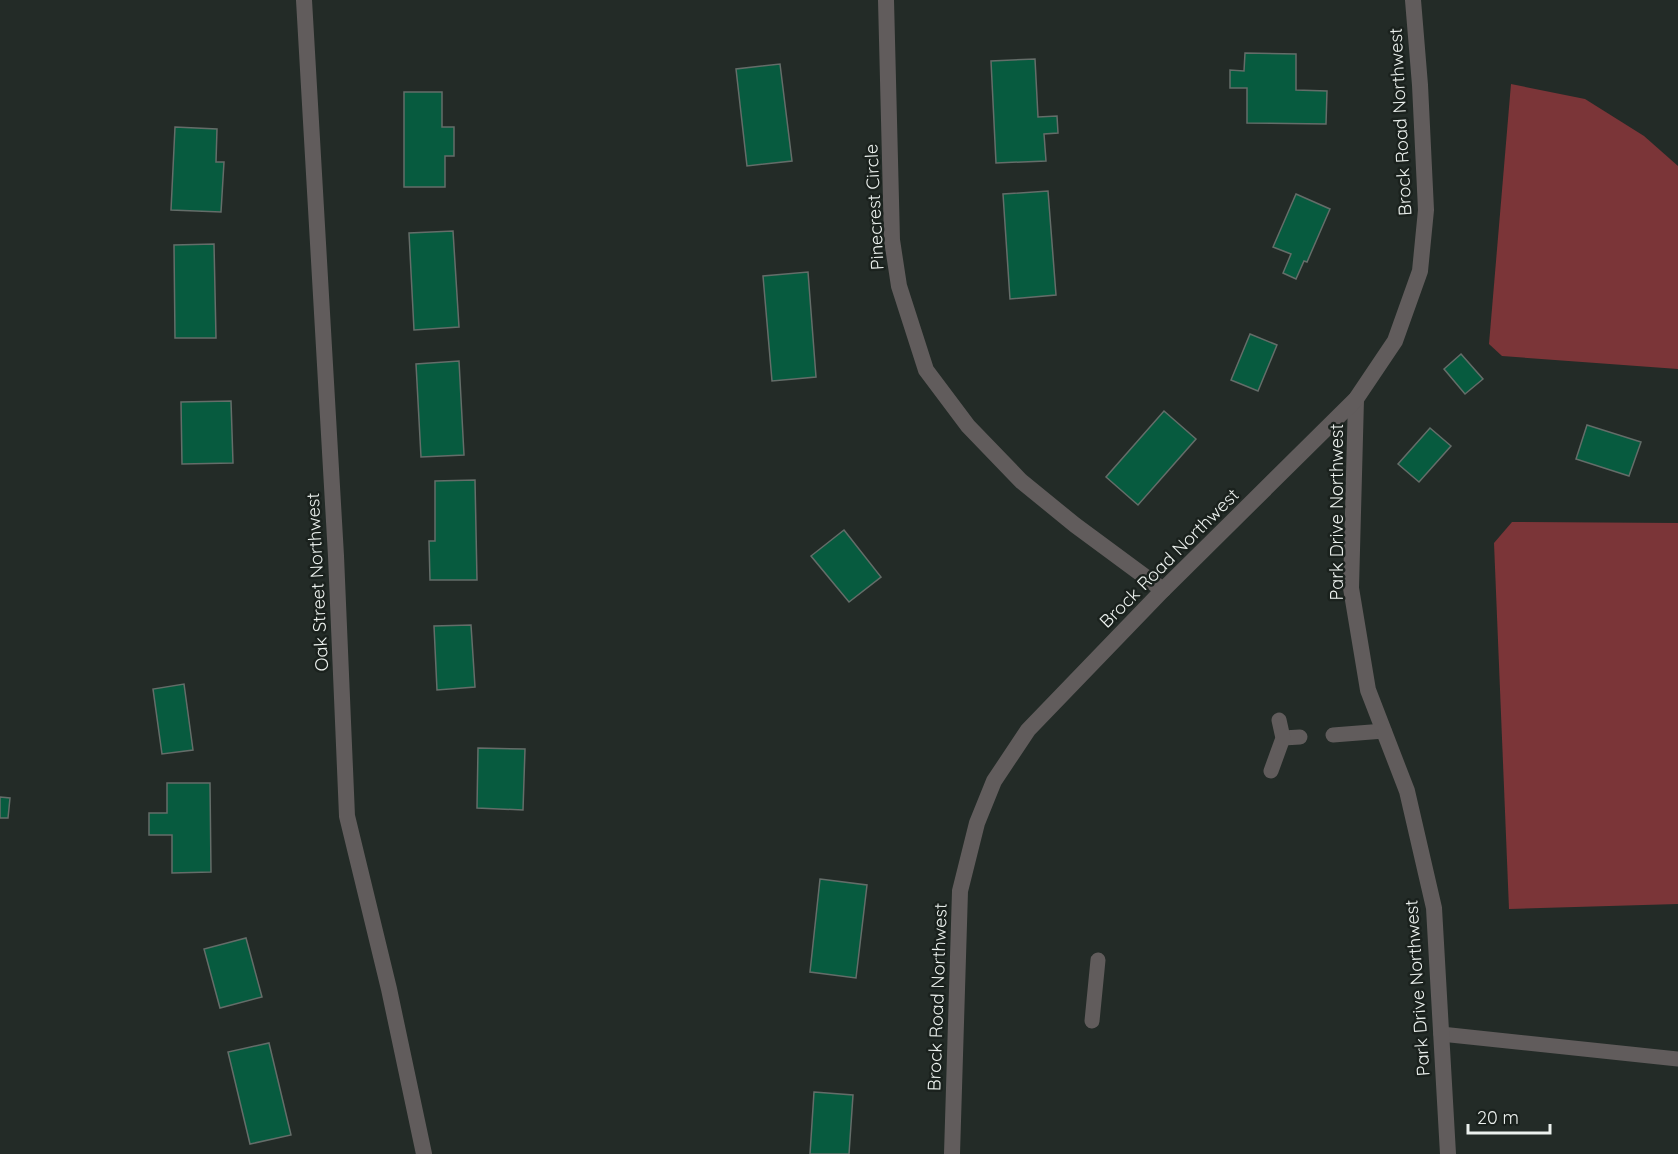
<svg xmlns="http://www.w3.org/2000/svg" width="1678" height="1154" font-family="Quicksand,sans-serif">
  <style>
    .green { fill: #7b3538 }
    .building { fill: #075b3f; stroke: #646d69; stroke-width: 1.5 }
    .lines { fill: none; stroke-linecap: round; stroke-linejoin: round }
    .service { stroke: #615c5c; stroke-width: 15 }
    .minor { stroke: #615c5c; stroke-width: 16 }
    .labels { text-anchor: middle; dominant-baseline: central; stroke-width: 5; stroke-linejoin: round; paint-order: stroke }
    .street-label { font-size: 18px; fill: #ecf1ee; stroke: #1a211d }
  </style>
  <rect width="100%" height="100%" fill="#232b27"/>
  <g class="green">
    <path d="M1511,84L1585,99L1644,136L1678,166V369L1502,356L1489,344Z"/>
    <path d="M1512,522L1678,523V904L1509,909L1494,543Z"/>
  </g>
  <g class="building">
    <path d="M1245,53L1296,54V90L1327,91L1326,124L1247,123V88H1230V70L1244,71Z"/>
    <path d="M1035,59L1038,117L1057,116L1058,133L1044,134L1046,161L996,163L991,61Z"/>
    <path d="M780,64L792,161L747,166L736,69Z"/>
    <path d="M404,92H442V127H454V156H445V187H404Z"/>
    <path d="M175,127L217,129L216,162H224L221,212L171,210Z"/>
    <path d="M1048,191L1056,295L1010,299L1003,194Z"/>
    <path d="M1296,194L1330,209L1307,262L1304,261L1296,279L1283,273L1291,254L1273,247Z"/>
    <path d="M453,231L459,327L414,330L409,233Z"/>
    <path d="M214,244L216,338H175L174,245Z"/>
    <path d="M808,272L816,377L772,381L763,276Z"/>
    <path d="M1250,334L1277,345L1258,391L1231,380Z"/>
    <path d="M1461,354L1483,379L1465,394L1444,369Z"/>
    <path d="M459,361L464,455L421,457L416,364Z"/>
    <path d="M231,401L233,463L182,464L181,402Z"/>
    <path d="M1164,411L1196,439L1138,505L1106,477Z"/>
    <path d="M1587,425L1641,442L1629,476L1576,459Z"/>
    <path d="M1430,428L1451,446L1419,482L1398,464Z"/>
    <path d="M475,480L477,580H430L429,541H435V481Z"/>
    <path d="M844,530L881,577L849,602L811,556Z"/>
    <path d="M471,625L475,687L437,690L434,626Z"/>
    <path d="M184,684L193,750L162,754L153,689Z"/>
    <path d="M478,748L525,749L523,810L477,808Z"/>
    <path d="M167,783H210L211,872L172,873V835H149V813H167Z"/>
    <path d="M0,797L10,798L8,818H0Z"/>
    <path d="M820,879L867,885L856,978L810,972Z"/>
    <path d="M246,938L262,997L220,1008L204,949Z"/>
    <path d="M269,1043L291,1135L250,1144L228,1052Z"/>
    <path d="M814,1092L853,1095L849,1154H810Z"/>
  </g>
  <g class="lines">
    <g class="service">
      <path d="M1333,735L1384,731"/>
      <path d="M1283,738L1300,737"/>
      <path d="M1271,771L1283,738L1279,720"/>
      <path d="M1092,1021L1098,960"/>
      <path d="M1441,1034L1678,1059"/>
    </g>
    <g class="minor">
      <path d="M304,0L336,556L347,816L389,989L424,1154"/>
      <path d="M886,0L892,240L899,286L926,370L968,426L1021,481L1075,525L1163,590"/>
      <path d="M1356,399L1351,588L1368,690L1407,791L1434,908L1448,1154"/>
      <path d="M952,1154L960,891L977,823L994,781L1028,730L1163,590L1356,399L1395,341L1420,271L1426,210L1420,85L1413,0"/>
    </g>
  </g>
  <g class="labels">
    <g class="street-label">
      <text transform="translate(1400 122) rotate(-93)">Brock Road Northwest</text>
      <text transform="translate(874 207) rotate(-93)">Pinecrest Circle</text>
      <text transform="translate(1336 512) rotate(-90)">Park Drive Northwest</text>
      <text transform="translate(1169 558) rotate(-45)">Brock Road Northwest</text>
      <text transform="translate(317 582) rotate(-93)">Oak Street Northwest</text>
      <text transform="translate(1417 988) rotate(-94)">Park Drive Northwest</text>
      <text transform="translate(937 997) rotate(-88)">Brock Road Northwest</text>
    </g>
  </g>
  <path d="M1468 1124v9h82v-9" fill="none" stroke="#ecf1ee" stroke-width="3"/>
  <text x="1477" y="1124" font-size="18" fill="#ecf1ee" stroke="#1a211d" stroke-width="4.5" paint-order="stroke">20 m</text>
</svg>
